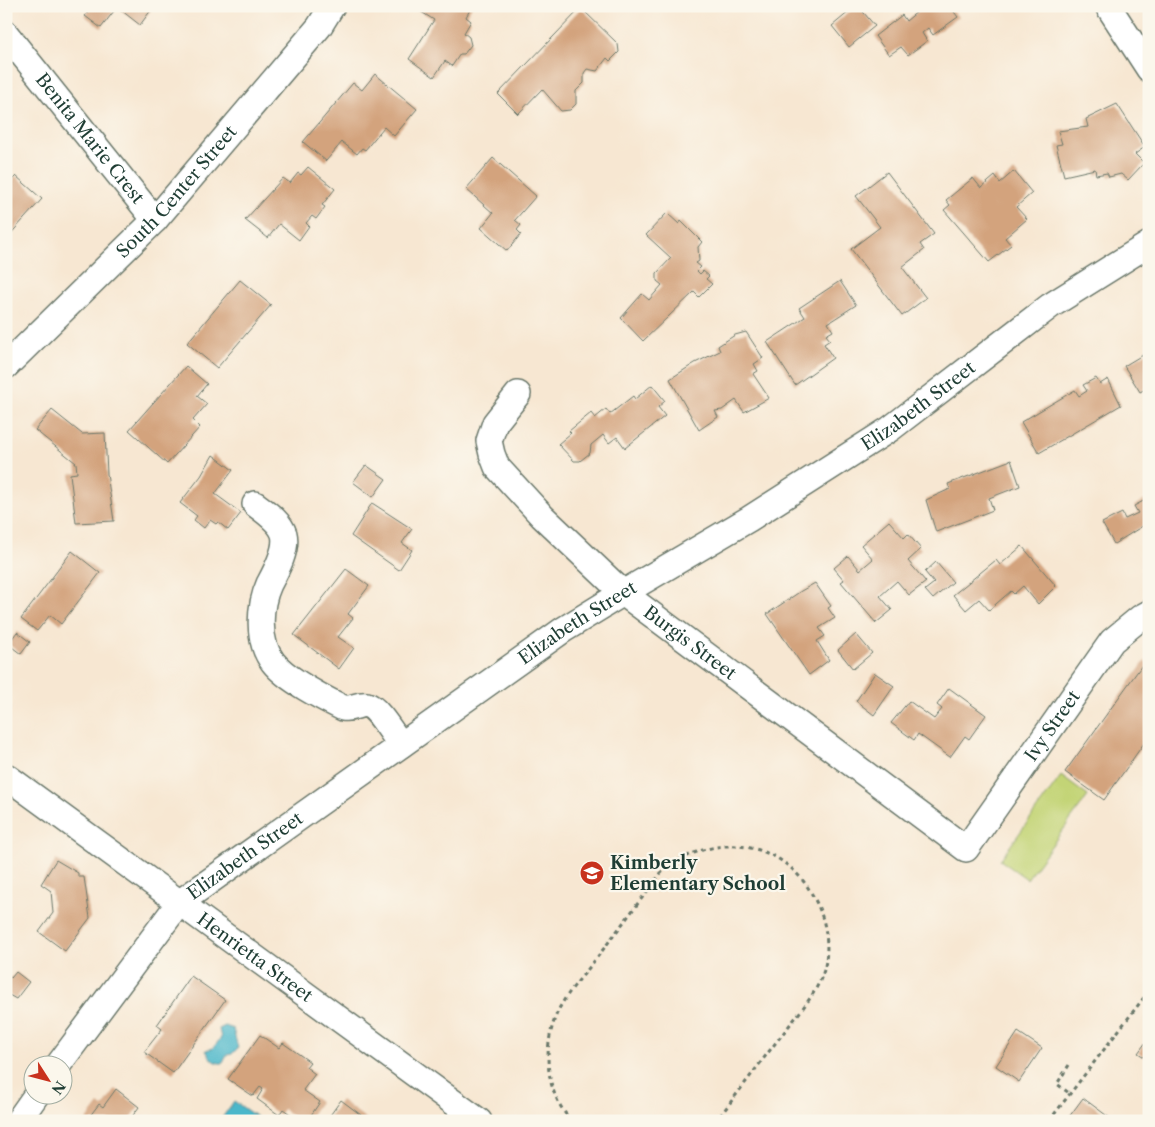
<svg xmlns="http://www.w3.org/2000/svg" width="1155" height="1127" font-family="'Libre Caslon Text',serif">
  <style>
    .green { fill: #c3d476; stroke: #718855 }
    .water { fill: #4cb7ca; stroke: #367a7f }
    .building { fill: #d3a37d }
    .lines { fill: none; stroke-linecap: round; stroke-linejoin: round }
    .minor-casing { stroke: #6b786b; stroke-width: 28 }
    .path { stroke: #6b786b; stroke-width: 3; stroke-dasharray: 4 4; stroke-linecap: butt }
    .minor { stroke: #fff; stroke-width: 25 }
    .labels { text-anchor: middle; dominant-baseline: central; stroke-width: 4.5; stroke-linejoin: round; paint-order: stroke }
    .street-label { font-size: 18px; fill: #1f3d34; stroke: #fbf7ec }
    .poi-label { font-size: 18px; font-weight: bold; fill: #1f3d34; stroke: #fbf7ec; text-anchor: start }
  </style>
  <rect width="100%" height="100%" fill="#fbf7ec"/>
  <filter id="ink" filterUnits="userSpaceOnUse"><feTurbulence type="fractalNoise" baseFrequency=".02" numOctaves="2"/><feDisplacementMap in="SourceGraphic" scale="10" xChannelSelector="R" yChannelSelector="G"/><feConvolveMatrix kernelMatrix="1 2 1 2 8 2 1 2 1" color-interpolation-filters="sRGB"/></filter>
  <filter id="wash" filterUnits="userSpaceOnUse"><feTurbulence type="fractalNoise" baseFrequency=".0096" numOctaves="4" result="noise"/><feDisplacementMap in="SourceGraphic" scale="20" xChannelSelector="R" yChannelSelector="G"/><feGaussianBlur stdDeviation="1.12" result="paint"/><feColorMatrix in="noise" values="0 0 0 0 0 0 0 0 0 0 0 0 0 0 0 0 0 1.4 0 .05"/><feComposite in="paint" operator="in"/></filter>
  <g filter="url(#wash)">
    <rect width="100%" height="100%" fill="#f7e7d2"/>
    <path class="green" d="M1061,776L1088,796L1027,879L1000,860Z"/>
    <g class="water">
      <path d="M225,1026L233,1029L238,1048L232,1054L227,1055L223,1063C213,1064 210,1058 206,1050L213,1048L221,1038L219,1029Z"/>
      <path d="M234,1101L262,1121H226L222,1118Z"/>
    </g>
    <g id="blocks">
      <g class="building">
        <path d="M93,6H154L140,25L117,7L101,28L85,16Z"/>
        <path d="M412,6H472L466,17L471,21L464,33L469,37L471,45L464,54H460L452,66L445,61L434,77L409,59L434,20Z"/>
        <path d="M856,6H858L875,26L849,47L832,26Z"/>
        <path d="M924,6H953L951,8L958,17L933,35L928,28L922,33L927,41L908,55L901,47L889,55L875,36L902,15L906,21Z"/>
        <path d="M581,8L618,44L619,52L610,61L607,58L597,71L587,69L584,73V83L576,91V104L570,110L561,111L542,89L518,114L498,94Z"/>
        <path d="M375,74L417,109L394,136L384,127L365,150L362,148L357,154L342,142L326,161L303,142L353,83L362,90Z"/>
        <path d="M1117,104L1145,147L1135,154L1144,163L1128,180L1121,174L1109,177L1107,173L1096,175L1095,169L1064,176L1056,145L1062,144L1058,131L1088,127L1086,119Z"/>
        <path d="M493,158L536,196L515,220L521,225L517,230L521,234L507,251L481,228L493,213L466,189Z"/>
        <path d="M308,167L335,189L322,205L325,207L316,219L312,216L306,223L309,226L299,240L279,224L268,238L245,220L283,178L290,183L298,173L301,175Z"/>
        <path d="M1014,171L1032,193L1016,207L1027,219L1005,238L1011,245L989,262L944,210L950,205L946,200L973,178L981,188L995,176L1000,183Z"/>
        <path d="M887,172L934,234L920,244L924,250L902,267L926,298L902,316L851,249L880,227L856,196Z"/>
        <path d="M16,176L42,199L6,239V186Z"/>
        <path d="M667,213L679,224L681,221L702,242L698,247L699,261L696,263L701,267L697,271L700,274L703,271L709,276L706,279L712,284L699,297L694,292L643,341L621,318L642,294L649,300L662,285L657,281V273L671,258L646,235Z"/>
        <path d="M240,280L271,305L217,368L187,343Z"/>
        <path d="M840,281L856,305L828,323L833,331L826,335L830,340L824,344L833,358L795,385L767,342L805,317L799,308Z"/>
        <path d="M746,332L763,358L754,364L758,371L753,374L769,398L744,412L736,400L722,410L715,411L718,417L699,430L670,379L695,363L720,351L718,346L735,335Z"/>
        <path d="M1149,351V387L1140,392L1124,366Z"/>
        <path d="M186,366L207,384L197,396L207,404L193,420L200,427L167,464L129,430Z"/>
        <path d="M1096,378L1100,384L1108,379L1121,405L1039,453L1021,422L1075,390L1079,396L1087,391L1083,385Z"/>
        <path d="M652,385L665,401L658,407L665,416L625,448L617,437L609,443L603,435L591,445L590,453L580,461H574L558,444L571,433L569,431L591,413L595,418L606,409L610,414L633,396L635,399Z"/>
        <path d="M52,410L82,434L105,433L107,474L114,521L76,523L70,474L77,473L76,463L35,430Z"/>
        <path d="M213,455L233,470L215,494L241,513L228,530L218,522L216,524L210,520L204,528L194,520L197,516L180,503L201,476Z"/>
        <path d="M1011,460L1020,486L989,498L993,510L936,532L926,500L950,489L948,484Z"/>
        <path d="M366,465L386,479L373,497L353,482Z"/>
        <path d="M1149,498V522L1114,544L1102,523L1122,513L1125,519L1138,513L1134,506Z"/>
        <path d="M372,503L412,529L402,543L412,550L399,570L351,536Z"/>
        <path d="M889,521L904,538L908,534L921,549L908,561L926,582L909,595L897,581L880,596L892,610L876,623L841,582L844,580L834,568L848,556L860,570L873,559L861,545Z"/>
        <path d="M1022,546L1056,586L1038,604L1023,586L1014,594L1011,591L989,610L979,599L966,610L953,595L996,560L1000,565Z"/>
        <path d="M72,551L100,573L61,624L50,615L37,631L21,619Z"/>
        <path d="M936,562L953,582L933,599L925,590L934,583L925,572Z"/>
        <path d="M346,569L369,586L348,614L353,618L338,637L354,648L339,669L294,635Z"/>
        <path d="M815,583L831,606L828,608L835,618L819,628L825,636L817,641L829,660L809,675L767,614L801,591Z"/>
        <path d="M17,632L30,642L21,654L8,644Z"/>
        <path d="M856,634L872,653L853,669L838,650Z"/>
        <path d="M1145,661L1149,664V736L1104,800L1065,772Z"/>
        <path d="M875,673L894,686L874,715L856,701Z"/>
        <path d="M949,688L986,715L969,739L965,736L950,757L918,734L914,740L891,723L909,701L934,719L942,709L937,705Z"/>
        <path d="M56,860L78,873V877H84L90,918L65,951L39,932L53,913L51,891L41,884Z"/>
        <path d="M16,972L29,982L16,999L9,995L6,999V974L11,978Z"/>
        <path d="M191,976L225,1000L173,1073L144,1052L162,1029L157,1025Z"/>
        <path d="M1018,1032L1042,1048L1019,1082L996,1066Z"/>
        <path d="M260,1035L279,1048L283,1043L310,1062L306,1067L315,1074L303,1090L320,1102L307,1121H300L283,1109L279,1115L257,1099L263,1089L260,1087L253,1096L228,1079Z"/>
        <path d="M1149,1038V1060L1138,1053Z"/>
        <path d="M116,1089L139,1107L129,1121H86L99,1104L103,1107Z"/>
        <path d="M1083,1098L1114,1121H1066Z"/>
        <path d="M341,1100L369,1121H326Z"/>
      </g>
    </g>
  </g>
  <g filter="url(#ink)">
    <use href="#blocks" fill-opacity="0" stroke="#6b786b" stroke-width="1"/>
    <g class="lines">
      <defs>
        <g id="minor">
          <path d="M1108,6L1149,69"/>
          <path id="s1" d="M6,34L155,220"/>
          <path id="s2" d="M6,366L155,220L319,27L332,6"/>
          <path id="s3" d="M518,394L495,423L489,441L492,454L497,467L542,516L623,593L966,849L1112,641L1140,618L1149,613"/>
          <path d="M255,504C265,512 280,521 284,534C288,549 276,571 269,584C259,606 257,642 273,662C287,680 323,698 343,708C352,710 359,703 367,705C377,707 394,736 401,745"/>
          <path id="s4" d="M6,776L479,1121"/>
          <path id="s5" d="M59,1064L179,903L563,630L623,593L749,519L890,429L1050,306L1149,244"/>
          <path d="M18,1121L37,1094"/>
        </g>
      </defs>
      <use href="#minor" class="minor-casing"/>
      <g class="path">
        <path d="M1069,1065L1057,1084L1069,1093"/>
        <path d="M572,1121C543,1092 542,1041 560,1007C568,992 581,978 592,964C615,934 638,903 661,873C710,831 781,837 813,896C825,917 830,942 825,966C819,992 797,1015 781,1036C759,1064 738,1093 716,1121"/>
        <path d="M1049,1121L1149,991"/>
      </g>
      <use href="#minor" class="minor"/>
    </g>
  </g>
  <defs>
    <symbol id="school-disc" viewBox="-11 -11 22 22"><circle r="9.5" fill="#c8321e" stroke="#fbf7ec"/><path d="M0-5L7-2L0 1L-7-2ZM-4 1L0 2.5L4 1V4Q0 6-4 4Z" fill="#fff"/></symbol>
  </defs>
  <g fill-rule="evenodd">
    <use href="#school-disc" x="578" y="859" width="28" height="28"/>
  </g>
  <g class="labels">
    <g class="street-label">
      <text stroke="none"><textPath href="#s1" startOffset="134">Benita Marie Crest</textPath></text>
      <text stroke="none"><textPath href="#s2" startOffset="244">South Center Street</textPath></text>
      <text stroke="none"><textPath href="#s5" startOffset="1092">Elizabeth Street</textPath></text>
      <text stroke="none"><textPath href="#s5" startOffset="688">Elizabeth Street</textPath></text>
      <text stroke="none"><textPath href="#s3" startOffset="345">Burgis Street</textPath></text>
      <text stroke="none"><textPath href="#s3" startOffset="840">Ivy Street</textPath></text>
      <text stroke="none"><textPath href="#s5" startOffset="282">Elizabeth Street</textPath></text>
      <text stroke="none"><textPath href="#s4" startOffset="308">Henrietta Street</textPath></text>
    </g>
    <g class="poi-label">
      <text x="610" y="863">Kimberly<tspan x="610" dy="21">Elementary School</tspan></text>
    </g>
  </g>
  <rect width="1155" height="1127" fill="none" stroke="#fbf7ec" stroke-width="25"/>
  <g transform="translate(48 1080) rotate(126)"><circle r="24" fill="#fbf7ec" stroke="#a3ada2"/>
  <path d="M0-4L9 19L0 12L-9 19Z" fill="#c8321e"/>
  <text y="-8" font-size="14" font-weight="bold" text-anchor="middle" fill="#1f3d34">N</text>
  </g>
</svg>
